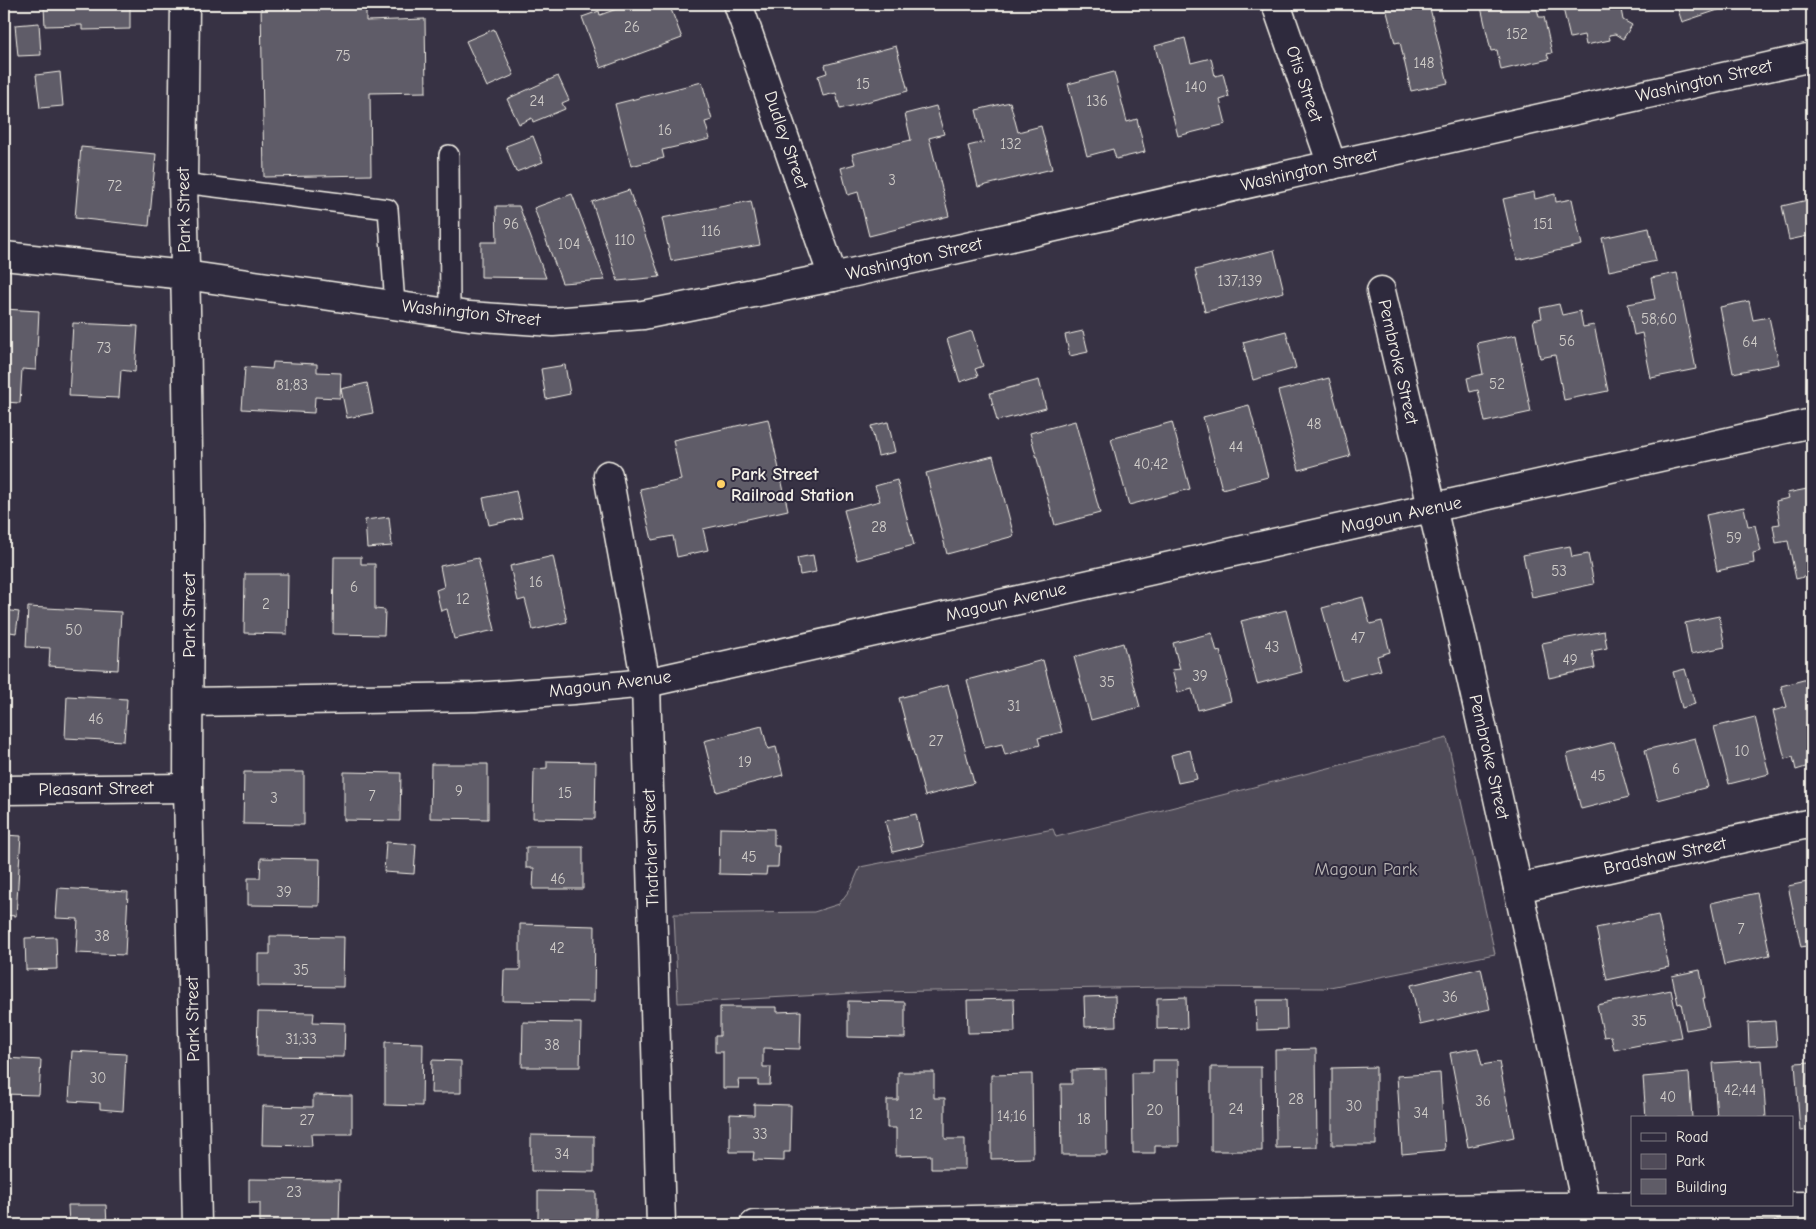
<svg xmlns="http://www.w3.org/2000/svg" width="1816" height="1229" font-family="'Comic Neue',sans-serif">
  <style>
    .green { fill: #504b59; stroke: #a29ea0 }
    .building { fill: #5f5c67; stroke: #f4f1e8 }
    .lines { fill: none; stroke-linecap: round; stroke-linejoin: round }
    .service-casing { stroke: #f4f1e8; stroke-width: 22 }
    .minor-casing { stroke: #f4f1e8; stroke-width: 31 }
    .tertiary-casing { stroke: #f4f1e8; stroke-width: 31 }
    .service { stroke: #2f2a3d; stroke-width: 19 }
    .minor { stroke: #2f2a3d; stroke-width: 28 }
    .tertiary { stroke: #2f2a3d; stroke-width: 28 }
    .poi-dot { fill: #ffd166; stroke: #2f2a3d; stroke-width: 2 }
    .labels { text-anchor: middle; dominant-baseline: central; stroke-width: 4; stroke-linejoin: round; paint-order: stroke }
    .number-label { font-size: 15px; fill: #cfccc8 }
    .street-label { font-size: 18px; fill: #f4f1e8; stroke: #2f2a3d }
    .poi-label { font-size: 18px; font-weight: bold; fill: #f4f1e8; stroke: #2f2a3d; text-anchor: start }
    .park-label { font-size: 18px; fill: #bbb7b6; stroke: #2f2a3d }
  </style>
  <rect width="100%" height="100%" fill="#373244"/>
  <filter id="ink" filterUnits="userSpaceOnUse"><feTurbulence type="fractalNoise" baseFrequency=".02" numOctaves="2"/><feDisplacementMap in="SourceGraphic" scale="10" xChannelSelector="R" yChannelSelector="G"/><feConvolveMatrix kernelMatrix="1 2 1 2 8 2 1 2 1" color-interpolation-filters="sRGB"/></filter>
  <g filter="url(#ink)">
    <path class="green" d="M1447,738L1495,954L1325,988L1168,987L875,992L678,1003L674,914L814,912L839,904L851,888L860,867L1053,829L1056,837Z"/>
    <g class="building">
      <path d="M82,4H130V29L82,30V25L45,26L44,7L82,6Z"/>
      <path d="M261,4H366V21L425,19L426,92L370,93L371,175L264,177Z"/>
      <path d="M630,4H669L682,38L601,68L582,17L599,11L600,15Z"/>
      <path d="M1403,4H1429L1448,83L1411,91L1400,42L1395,43L1386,8Z"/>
      <path d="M1471,4H1536L1539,17H1544L1552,53L1547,54L1549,59L1501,70L1497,50L1491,51L1481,7L1472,9Z"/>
      <path d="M1562,4H1620L1623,20L1632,25L1623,39L1615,34L1609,35L1610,40L1586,45L1584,35L1570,38Z"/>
      <path d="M1676,4H1733V5L1682,22Z"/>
      <path d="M39,23L41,55L18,56L15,25Z"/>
      <path d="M494,29L514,75L487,87L466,41Z"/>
      <path d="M1185,38L1191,63L1211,58L1215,76L1223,74L1229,97L1220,100L1226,124L1178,136L1155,46Z"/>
      <path d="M896,46L908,91L840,109L836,93L823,96L818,76L827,73L825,65Z"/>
      <path d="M60,72L63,106L40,108L36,75Z"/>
      <path d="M1114,72L1127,122L1137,119L1145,152L1116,159L1113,149L1087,156L1068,84Z"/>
      <path d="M558,76L569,100L562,103L565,109L533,122L532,118L519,124L507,99Z"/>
      <path d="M702,82L712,120L705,122L710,139L662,150L664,158L631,166L615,104Z"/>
      <path d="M1010,102L1018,132L1041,126L1052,169L978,187L968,146L984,142L976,110Z"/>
      <path d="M936,106L944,134L929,138L949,216L869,236L858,192L848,195L841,168L855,164L852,154L911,140L905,114Z"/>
      <path d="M533,136L543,162L516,172L506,146Z"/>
      <path d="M81,147L156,154L149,226L75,218Z"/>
      <path d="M629,190L660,277L618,281L592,202Z"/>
      <path d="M1534,192L1535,199L1555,194L1556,202L1572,199L1582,245L1517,260L1503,199Z"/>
      <path d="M572,194L605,280L562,283L534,208Z"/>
      <path d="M1812,199V235L1789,240L1782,206Z"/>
      <path d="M751,201L760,245L671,261L662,218Z"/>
      <path d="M496,206H519L546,278L481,277V242H497Z"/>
      <path d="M1649,228L1656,261L1609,271L1602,238Z"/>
      <path d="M1274,250L1284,292L1205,312L1195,270Z"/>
      <path d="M1677,273L1696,369L1651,378L1642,333L1634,335L1628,304L1655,299L1651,278Z"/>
      <path d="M1749,301L1753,320L1769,317L1779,364L1733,373L1720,307Z"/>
      <path d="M1559,304L1562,315L1580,311L1583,327L1594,325L1608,391L1564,400L1555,355L1540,358L1533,320L1542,318L1540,308Z"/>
      <path d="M4,309L39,311L36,370L22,369L20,403L4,402Z"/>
      <path d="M73,323L138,326L135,372L121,370L119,398L69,396Z"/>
      <path d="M972,331L983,366L975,369L978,376L960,382L947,339Z"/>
      <path d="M1083,331L1088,352L1070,356L1065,335Z"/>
      <path d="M1286,331L1296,368L1253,380L1243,342Z"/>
      <path d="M1516,335L1531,412L1485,422L1478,390L1470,392L1467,378L1483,374L1477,343Z"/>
      <path d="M273,362L317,364V372L341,373L340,398L315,397L314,413L242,409L245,367L272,369Z"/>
      <path d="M565,365L570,394L546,399L541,369Z"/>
      <path d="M1329,378L1350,456L1299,470L1278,391Z"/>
      <path d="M1039,380L1046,408L997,421L990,393Z"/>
      <path d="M367,383L373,413L347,418L341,389Z"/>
      <path d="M1249,405L1268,477L1222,489L1203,417Z"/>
      <path d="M768,419L788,510L703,529L708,550L677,557L673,536L652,540L640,489L681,480L673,440Z"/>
      <path d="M1075,421L1100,513L1055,525L1030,433Z"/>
      <path d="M888,422L895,452L878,456L871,426Z"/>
      <path d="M1172,422L1190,489L1129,505L1111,439Z"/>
      <path d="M993,456L1014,536L947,554L926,473Z"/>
      <path d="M897,480L914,545L857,560L844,510L880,501L875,486Z"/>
      <path d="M1812,488V575L1796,579L1788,541L1776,543L1773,525L1780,524L1776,501L1789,498L1787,493Z"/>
      <path d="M516,491L522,518L489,525L483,498Z"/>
      <path d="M1744,507L1748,526L1755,525L1761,551L1753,553L1754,563L1717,571L1706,515Z"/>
      <path d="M389,517L392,546L367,548L365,520Z"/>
      <path d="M1570,546L1572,557L1588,554L1594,584L1532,597L1523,555Z"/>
      <path d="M813,555L816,572L800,575L797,558Z"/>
      <path d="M553,556L567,622L533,630L525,599L518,601L510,566Z"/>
      <path d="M334,557H361V564H375V609L385,610L384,635L333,634Z"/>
      <path d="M478,558L495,630L454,639L447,609L441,611L436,590L444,587L440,566Z"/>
      <path d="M245,574H288L287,634L244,633Z"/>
      <path d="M1363,597L1370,624L1382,621L1390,652L1377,656L1381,670L1342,680L1322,608Z"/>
      <path d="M28,607L121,612L118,670L49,666L50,648L26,647Z"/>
      <path d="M4,610L19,612L16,633L4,631Z"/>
      <path d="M1286,610L1302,672L1257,684L1241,621Z"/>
      <path d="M1719,616L1725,647L1691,654L1685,623Z"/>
      <path d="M1604,631L1607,648L1592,651L1595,668L1549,678L1542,643Z"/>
      <path d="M1212,633L1217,652L1220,651L1228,681L1226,682L1231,701L1198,710L1192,689L1178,693L1172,670L1180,669L1173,643Z"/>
      <path d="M1123,643L1140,707L1091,720L1074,657Z"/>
      <path d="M1043,660L1062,732L1038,738L1040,745L1005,755L1002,744L985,748L967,680Z"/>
      <path d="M1685,669L1695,704L1682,708L1673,672Z"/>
      <path d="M1811,678L1812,765L1796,770L1793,757L1785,759L1773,711L1787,707L1781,686Z"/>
      <path d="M948,685L974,783L925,796L899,698Z"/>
      <path d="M67,696L127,699L124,741L65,738Z"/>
      <path d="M1755,717L1769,774L1729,784L1714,727Z"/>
      <path d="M762,726L768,749L776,747L783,775L717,792L704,741Z"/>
      <path d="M1695,738L1708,787L1658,800L1645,750Z"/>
      <path d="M1614,742L1629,797L1581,809L1567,754Z"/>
      <path d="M1190,750L1197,779L1178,783L1171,755Z"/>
      <path d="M547,761L596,762L595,819L533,818L534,769L547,768Z"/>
      <path d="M431,764H488V819L430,818Z"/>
      <path d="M244,772H304V825L243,824Z"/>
      <path d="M344,772L401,773L400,821L344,820Z"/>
      <path d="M916,814L923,845L893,852L885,821Z"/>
      <path d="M720,828L774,829V846H779L778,867H767L766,875L719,874Z"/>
      <path d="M4,835L21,836L16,916L4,915Z"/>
      <path d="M386,842L416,844L414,874L384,872Z"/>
      <path d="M526,847H583V889H533L534,868H526Z"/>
      <path d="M261,858L320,859L319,906L248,905V878H260Z"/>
      <path d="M1812,881V945L1801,947L1788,886Z"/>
      <path d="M58,888L128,892L125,955L76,953L78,919L56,918Z"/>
      <path d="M1757,893L1770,955L1724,965L1711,903Z"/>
      <path d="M1658,915L1669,967L1607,980L1596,928Z"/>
      <path d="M520,924L595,926L594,1002L503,1001L504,970H520Z"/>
      <path d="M270,936L344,937L343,987L258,986V954H270Z"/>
      <path d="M56,937L57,969L26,970L25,938Z"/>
      <path d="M1481,968L1490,1009L1420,1025L1411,985Z"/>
      <path d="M1700,970L1705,998H1703L1709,1026L1686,1030L1681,1003L1678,1004L1672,976Z"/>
      <path d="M1671,990L1681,1037L1614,1050L1611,1036L1604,1037L1597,1005Z"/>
      <path d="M1115,996L1116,1026L1085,1027L1084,997Z"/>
      <path d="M1186,997L1187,1028L1157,1029V998Z"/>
      <path d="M1014,999L1015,1032L968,1033L967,1000Z"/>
      <path d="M1256,1000H1286L1287,1029L1257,1030Z"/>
      <path d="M848,1001L905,1002V1038L848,1037Z"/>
      <path d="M720,1007H777V1012L801,1011L800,1049L763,1048V1067H771L770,1085H758V1080H738L739,1088H723V1052H715V1036H720Z"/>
      <path d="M258,1012L314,1013L313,1022L345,1023L344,1057L257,1056Z"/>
      <path d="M1775,1021L1777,1046L1749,1047L1748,1023Z"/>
      <path d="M523,1022L581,1023L580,1067H522Z"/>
      <path d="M385,1042L423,1043L422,1106L385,1105Z"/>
      <path d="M1478,1048L1482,1065L1499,1062L1514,1137L1468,1147L1450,1053Z"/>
      <path d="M1316,1049L1317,1147L1276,1148L1275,1050Z"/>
      <path d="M72,1051L126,1054L123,1111L100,1109V1103L69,1101Z"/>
      <path d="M5,1058L41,1060L39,1095L4,1094Z"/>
      <path d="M432,1060L461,1061V1093H431Z"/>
      <path d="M1153,1060H1178L1179,1146H1155V1153H1133L1132,1073H1153Z"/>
      <path d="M1762,1060L1766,1118H1717L1713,1063Z"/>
      <path d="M1812,1062V1130L1800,1131L1795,1063Z"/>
      <path d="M1211,1067H1261L1262,1151H1211Z"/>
      <path d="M1376,1067V1145H1332V1068Z"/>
      <path d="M1106,1069L1107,1155H1062L1061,1084H1072V1070Z"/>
      <path d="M898,1072H934V1098H945V1139H965V1169H931V1155L896,1156V1128H887V1100H898Z"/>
      <path d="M1440,1073L1445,1150L1402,1154L1397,1076Z"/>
      <path d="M1689,1073L1692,1118H1646L1643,1077Z"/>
      <path d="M1032,1074L1033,1158L991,1159V1075Z"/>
      <path d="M313,1095L352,1096V1134H311L312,1146L262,1145L263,1106L313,1107Z"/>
      <path d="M754,1104L791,1105L790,1152H784V1161L753,1160L754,1152H730V1114L754,1115Z"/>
      <path d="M531,1135L594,1136V1172L531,1171Z"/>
      <path d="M249,1179L340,1180L339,1225L260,1223V1203H249Z"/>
      <path d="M538,1191L596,1192V1223L538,1222Z"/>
      <path d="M68,1205H106L107,1225H69Z"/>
    </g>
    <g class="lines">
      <defs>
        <g id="service">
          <path d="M449,155L450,313"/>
          <path d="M183,183L388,209L395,305"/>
        </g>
        <g id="minor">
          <path d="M738,4L833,277"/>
          <path d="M1276,4L1332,165"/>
          <path d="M1381,291C1454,595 1522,900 1586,1206L1587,1225"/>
          <path d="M608,475L646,683L661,1225"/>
          <path d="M189,702L475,697L573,690L646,683L1812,423"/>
          <path d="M4,790L188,788"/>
          <path d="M1518,888L1812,823"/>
          <path d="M754,1225L1537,1207L1812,1206"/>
        </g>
        <g id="tertiary">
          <path d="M185,4L183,183L186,310L189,525L188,788L197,1225"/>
          <path d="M4,256L185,275L469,316L553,322L643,315L833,277L1812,57"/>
        </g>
      </defs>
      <use href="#service" class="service-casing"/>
      <use href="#minor" class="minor-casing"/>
      <use href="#tertiary" class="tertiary-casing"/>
      <use href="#service" class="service"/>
      <use href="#minor" class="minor"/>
      <use href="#tertiary" class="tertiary"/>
    </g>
  </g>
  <circle class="poi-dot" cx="721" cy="484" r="5"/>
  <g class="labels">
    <g class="number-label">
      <text x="632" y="27">26</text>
      <text x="1517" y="34">152</text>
      <text x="343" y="56">75</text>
      <text x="1424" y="63">148</text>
      <text x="863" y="84">15</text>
      <text x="1196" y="87">140</text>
      <text x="537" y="101">24</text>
      <text x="1097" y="101">136</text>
      <text x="665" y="130">16</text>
      <text x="1011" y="144">132</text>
      <text x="892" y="180">3</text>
      <text x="115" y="186">72</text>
      <text x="511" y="224">96</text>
      <text x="1543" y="224">151</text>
      <text x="711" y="231">116</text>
      <text x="625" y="240">110</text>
      <text x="569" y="244">104</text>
      <text x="1240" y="281">137;139</text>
      <text x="1659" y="319">58;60</text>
      <text x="1567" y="341">56</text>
      <text x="1750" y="342">64</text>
      <text x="104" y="348">73</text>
      <text x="1497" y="384">52</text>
      <text x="292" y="385">81;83</text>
      <text x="1314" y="424">48</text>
      <text x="1236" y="447">44</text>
      <text x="1151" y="464">40;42</text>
      <text x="879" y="527">28</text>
      <text x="1734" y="538">59</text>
      <text x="1559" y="571">53</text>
      <text x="536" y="582">16</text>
      <text x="354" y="587">6</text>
      <text x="463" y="599">12</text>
      <text x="266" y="604">2</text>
      <text x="74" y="630">50</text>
      <text x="1358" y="638">47</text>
      <text x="1272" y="647">43</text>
      <text x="1570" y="660">49</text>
      <text x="1200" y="676">39</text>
      <text x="1107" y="682">35</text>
      <text x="1014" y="706">31</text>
      <text x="96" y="719">46</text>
      <text x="936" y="741">27</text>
      <text x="1742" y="751">10</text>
      <text x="745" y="762">19</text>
      <text x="1676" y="769">6</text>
      <text x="1598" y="776">45</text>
      <text x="459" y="791">9</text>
      <text x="565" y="793">15</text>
      <text x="372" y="796">7</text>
      <text x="274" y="798">3</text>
      <text x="749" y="857">45</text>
      <text x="558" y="879">46</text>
      <text x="284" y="892">39</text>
      <text x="1741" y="929">7</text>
      <text x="102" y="936">38</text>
      <text x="557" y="948">42</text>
      <text x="301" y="970">35</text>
      <text x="1450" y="997">36</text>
      <text x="1639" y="1021">35</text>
      <text x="301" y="1039">31;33</text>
      <text x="552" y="1045">38</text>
      <text x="98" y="1078">30</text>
      <text x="1740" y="1090">42;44</text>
      <text x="1668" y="1097">40</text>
      <text x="1296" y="1099">28</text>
      <text x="1483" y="1101">36</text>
      <text x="1354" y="1106">30</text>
      <text x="1236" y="1109">24</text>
      <text x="1155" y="1110">20</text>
      <text x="1421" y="1113">34</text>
      <text x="916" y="1114">12</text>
      <text x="1012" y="1116">14;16</text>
      <text x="1084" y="1119">18</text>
      <text x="307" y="1120">27</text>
      <text x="760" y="1134">33</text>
      <text x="562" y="1154">34</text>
      <text x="294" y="1192">23</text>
    </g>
    <g class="street-label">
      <text transform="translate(1704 81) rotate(-13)">Washington Street</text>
      <text transform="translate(1304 84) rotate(71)">Otis Street</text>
      <text transform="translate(786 140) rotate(71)">Dudley Street</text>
      <text transform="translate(1309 170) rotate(-13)">Washington Street</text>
      <text transform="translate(184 210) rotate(-91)">Park Street</text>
      <text transform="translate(914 259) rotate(-13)">Washington Street</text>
      <text transform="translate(471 313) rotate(6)">Washington Street</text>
      <text transform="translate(1398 362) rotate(77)">Pembroke Street</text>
      <text transform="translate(1401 515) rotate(-12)">Magoun Avenue</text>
      <text transform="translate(1006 602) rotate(-13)">Magoun Avenue</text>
      <text transform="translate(189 615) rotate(-90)">Park Street</text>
      <text transform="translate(610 684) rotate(-7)">Magoun Avenue</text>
      <text transform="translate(1489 757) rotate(77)">Pembroke Street</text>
      <text transform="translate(96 789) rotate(-1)">Pleasant Street</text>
      <text transform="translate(651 848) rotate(-92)">Thatcher Street</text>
      <text transform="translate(1665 856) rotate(-12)">Bradshaw Street</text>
      <text transform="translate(193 1019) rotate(-91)">Park Street</text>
    </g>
    <g class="poi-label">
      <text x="731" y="474">Park Street<tspan x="731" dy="21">Railroad Station</tspan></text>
    </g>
    <g class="park-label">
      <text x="1366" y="869">Magoun Park</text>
    </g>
  </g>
  <rect width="1816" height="1229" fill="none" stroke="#2f2a3d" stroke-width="20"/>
  <rect x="10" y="10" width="1796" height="1209" fill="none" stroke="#f4f1e8" stroke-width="2" filter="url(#ink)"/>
  <rect x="1631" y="1116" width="162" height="90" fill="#2f2a3d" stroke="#7e7a81"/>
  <rect x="1641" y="1133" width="25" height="8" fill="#2f2a3d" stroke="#7e7a81"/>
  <text x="1676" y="1142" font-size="15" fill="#f4f1e8">Road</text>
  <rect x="1641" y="1154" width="25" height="15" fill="#504b59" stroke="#7e7a81"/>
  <text x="1676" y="1166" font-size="15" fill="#f4f1e8">Park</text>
  <rect x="1641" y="1179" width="25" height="15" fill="#5f5c67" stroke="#7e7a81"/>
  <text x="1676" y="1192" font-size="15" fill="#f4f1e8">Building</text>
</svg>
